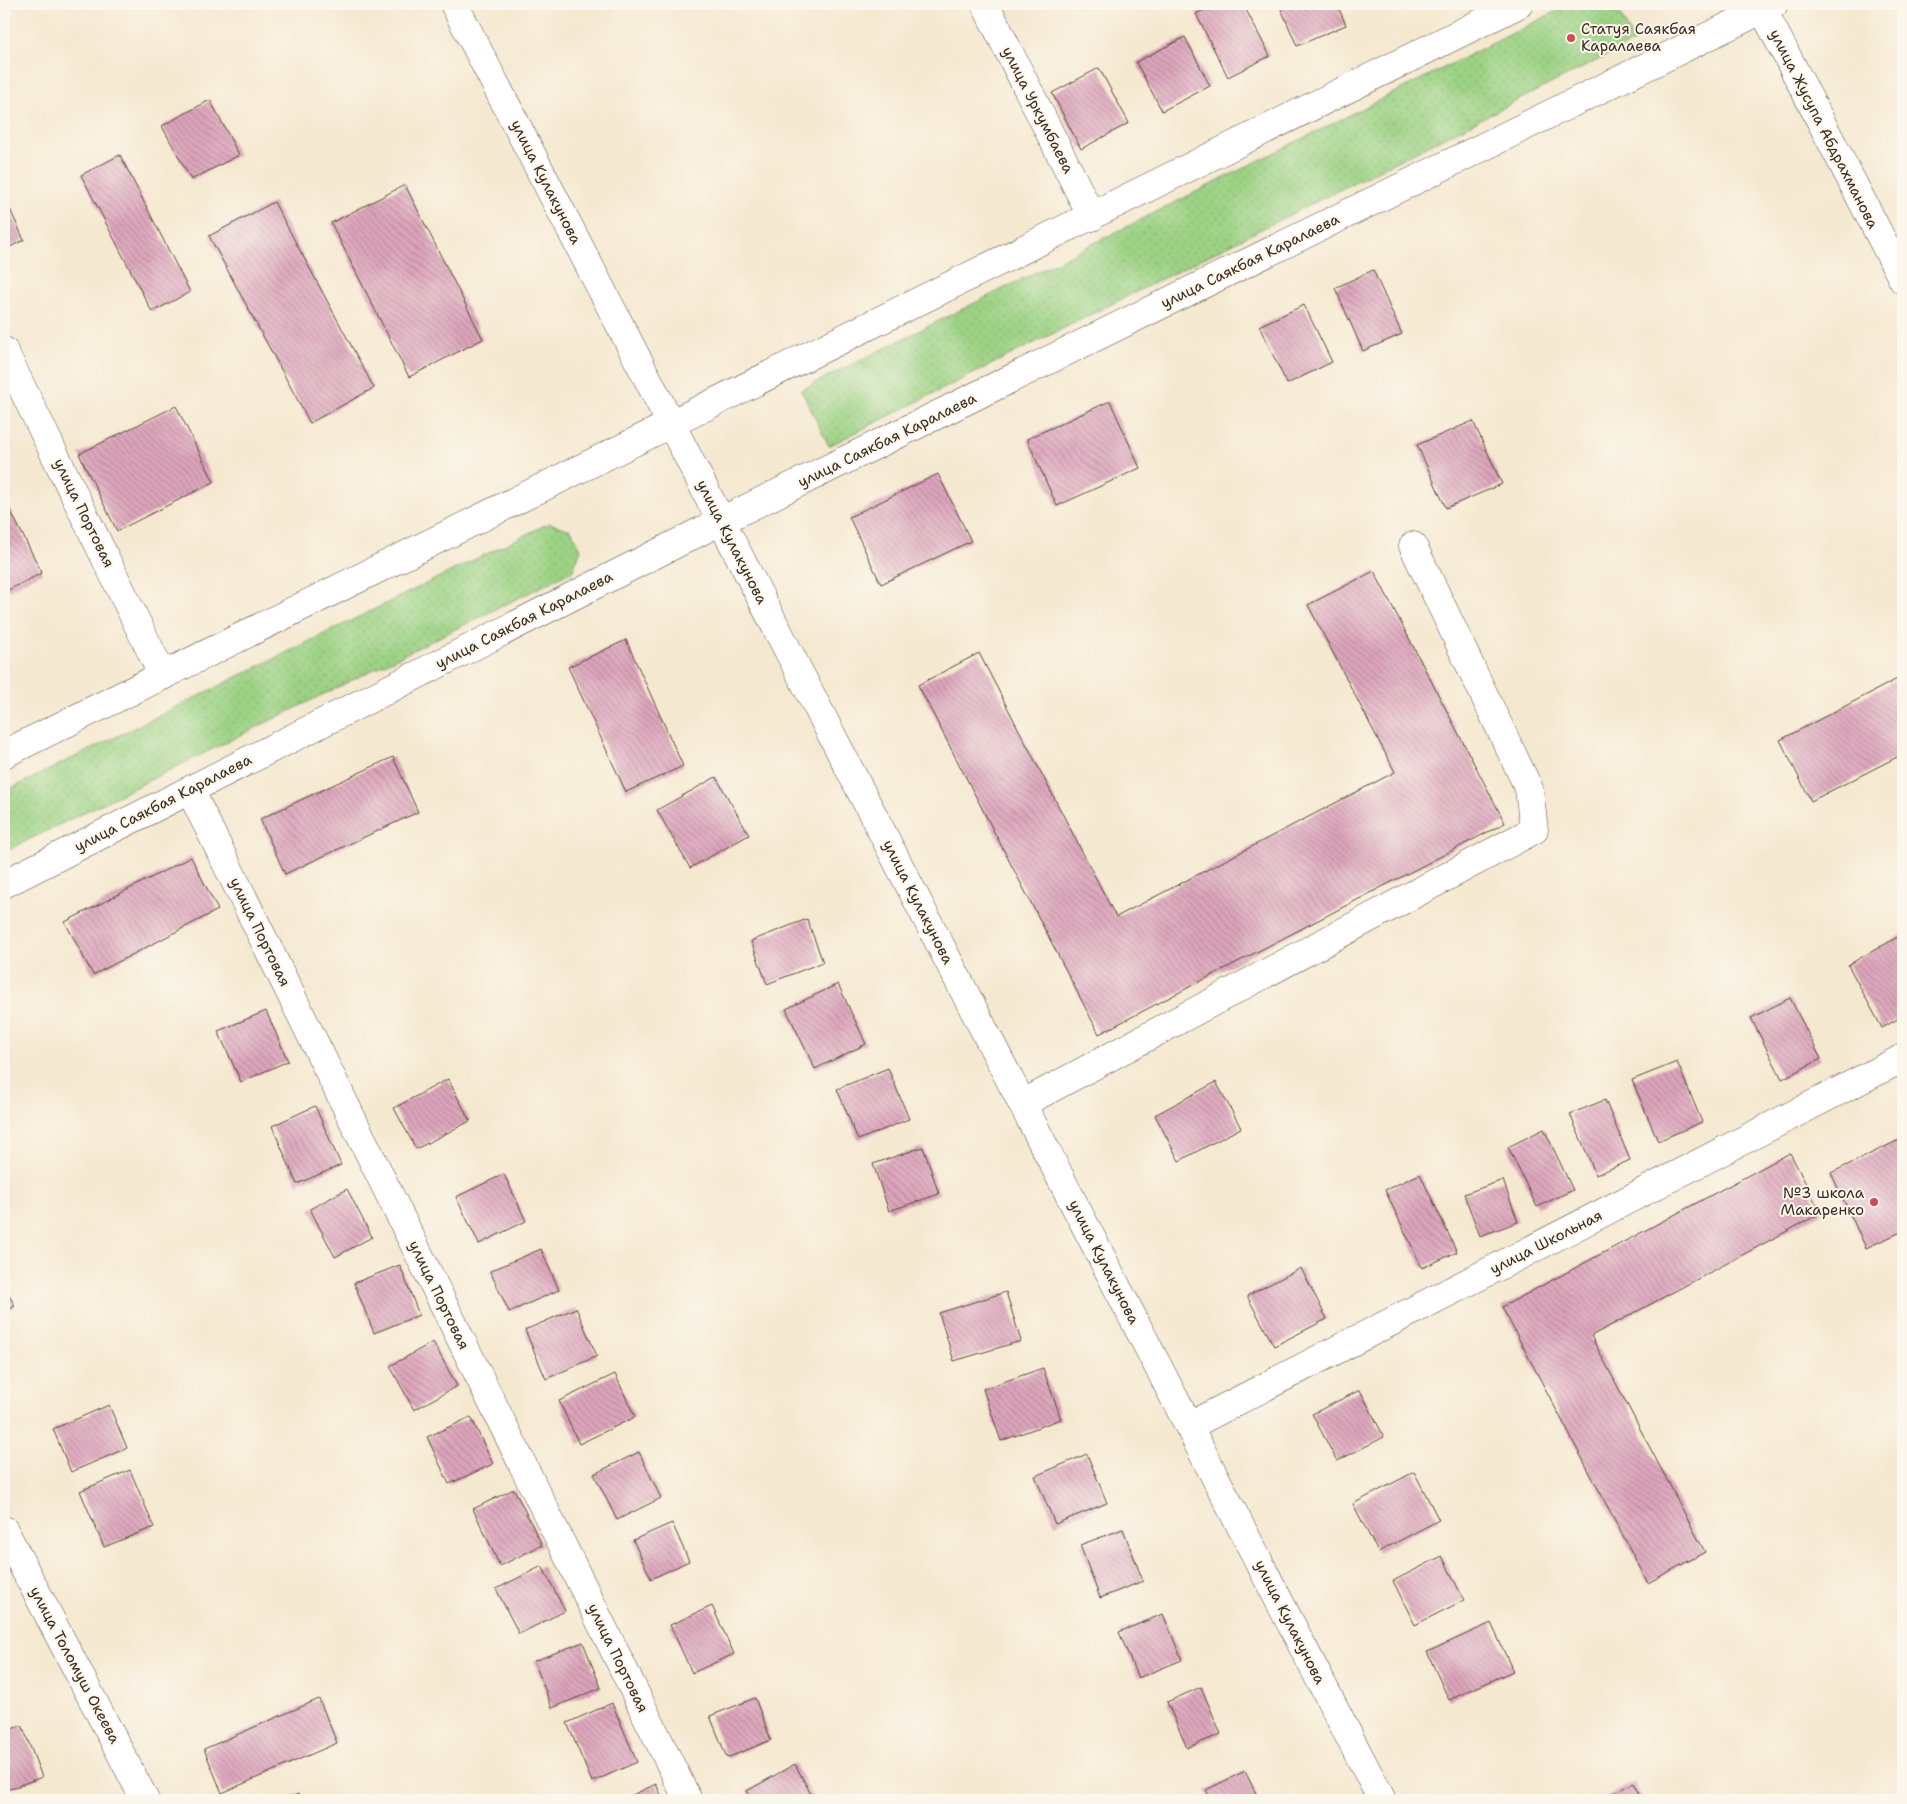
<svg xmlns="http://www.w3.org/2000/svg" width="1907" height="1804" font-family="'Shantell Sans',sans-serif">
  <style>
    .grass { fill: url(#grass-dots); stroke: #6c7e51 }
    .building { fill: url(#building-back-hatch) }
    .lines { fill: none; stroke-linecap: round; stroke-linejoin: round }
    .minor-casing { stroke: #574639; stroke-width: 29 }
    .highway-casing { stroke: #574639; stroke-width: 29 }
    .minor { stroke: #fff; stroke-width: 28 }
    .highway { stroke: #fff; stroke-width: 28 }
    .poi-dot { fill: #d1495b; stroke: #fbf7ec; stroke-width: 2 }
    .labels { text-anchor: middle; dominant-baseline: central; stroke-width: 4; stroke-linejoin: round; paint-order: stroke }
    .poi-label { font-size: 15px; fill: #3b2a1e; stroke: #fbf7ec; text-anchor: start }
    .street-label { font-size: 15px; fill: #3b2a1e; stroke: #fbf7ec }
  </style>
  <defs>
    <pattern id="grass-dots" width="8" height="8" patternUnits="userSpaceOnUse" patternTransform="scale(1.25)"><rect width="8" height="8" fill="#9cd284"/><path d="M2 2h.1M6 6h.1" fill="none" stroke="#87b472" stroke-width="1.8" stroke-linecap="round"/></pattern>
    <pattern id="building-back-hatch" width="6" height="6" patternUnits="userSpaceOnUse" patternTransform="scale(1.25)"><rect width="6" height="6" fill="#dda5bc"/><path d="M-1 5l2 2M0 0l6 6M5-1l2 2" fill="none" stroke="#b48798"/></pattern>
  </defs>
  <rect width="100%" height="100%" fill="#fbf7ec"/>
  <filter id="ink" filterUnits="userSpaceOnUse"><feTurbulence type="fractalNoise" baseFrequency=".02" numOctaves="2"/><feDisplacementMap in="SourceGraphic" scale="10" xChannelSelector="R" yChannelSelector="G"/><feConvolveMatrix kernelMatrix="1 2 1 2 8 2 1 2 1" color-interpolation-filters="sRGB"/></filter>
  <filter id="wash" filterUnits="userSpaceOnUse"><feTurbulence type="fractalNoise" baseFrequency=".0096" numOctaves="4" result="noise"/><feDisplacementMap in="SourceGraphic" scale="20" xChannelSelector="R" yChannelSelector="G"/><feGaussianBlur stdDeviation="1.12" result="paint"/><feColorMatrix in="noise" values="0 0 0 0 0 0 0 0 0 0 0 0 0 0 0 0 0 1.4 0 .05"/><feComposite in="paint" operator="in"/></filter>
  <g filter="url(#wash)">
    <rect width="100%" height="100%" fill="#f5e8d0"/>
    <g class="grass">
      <path d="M1571,4H1615L1634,42L829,446L801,390Z"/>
      <path d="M549,523L571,530L581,549L573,571L4,852V792Z"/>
    </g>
    <g id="blocks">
      <g class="building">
        <path d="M1215,4H1243L1270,56L1228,77L1196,14Z"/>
        <path d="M1279,4H1337L1346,25L1297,46Z"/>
        <path d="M1185,37L1210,86L1162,111L1136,62Z"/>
        <path d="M1099,68L1129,123L1081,149L1052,93Z"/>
        <path d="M210,100L239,155L191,180L162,126Z"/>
        <path d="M120,155L190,292L152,312L81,175Z"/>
        <path d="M405,185L483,339L409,377L331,223Z"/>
        <path d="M4,196L24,240L4,250Z"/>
        <path d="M274,202L374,388L310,423L209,236Z"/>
        <path d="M1373,270L1402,334L1363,351L1335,288Z"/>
        <path d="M1304,305L1332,362L1287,384L1259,326Z"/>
        <path d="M1110,401L1140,468L1057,506L1027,439Z"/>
        <path d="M176,406L214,482L117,531L79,454Z"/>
        <path d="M1473,421L1502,484L1446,508L1417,445Z"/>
        <path d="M938,474L971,541L881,584L849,517Z"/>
        <path d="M4,498L42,573L4,592Z"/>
        <path d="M1374,571L1505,823L1099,1034L918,685L979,653L1116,917L1395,772L1308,605Z"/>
        <path d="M626,640L683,766L626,792L568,667Z"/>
        <path d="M1903,676V754L1811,801L1780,740Z"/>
        <path d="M393,757L418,812L285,874L260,819Z"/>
        <path d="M716,777L749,835L690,868L657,810Z"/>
        <path d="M191,857L218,910L93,975L65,922Z"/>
        <path d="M807,919L823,962L767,984L751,941Z"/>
        <path d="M1903,934V1016L1882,1028L1848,965Z"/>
        <path d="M838,984L866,1044L815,1069L786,1009Z"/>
        <path d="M1790,998L1821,1059L1782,1079L1751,1018Z"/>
        <path d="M266,1011L288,1061L241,1082L218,1031Z"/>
        <path d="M1677,1062L1702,1122L1658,1141L1632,1080Z"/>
        <path d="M888,1068L909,1119L858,1140L837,1089Z"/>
        <path d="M448,1079L470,1121L416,1149L394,1108Z"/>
        <path d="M1216,1082L1241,1128L1179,1161L1155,1115Z"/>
        <path d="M1605,1100L1630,1160L1596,1175L1570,1114Z"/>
        <path d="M315,1106L341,1165L297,1184L272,1126Z"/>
        <path d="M1544,1129L1573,1190L1537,1207L1508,1147Z"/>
        <path d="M1903,1138V1231L1866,1248L1831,1173Z"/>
        <path d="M923,1147L939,1194L889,1211L873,1164Z"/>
        <path d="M1790,1153L1821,1213L1591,1336L1705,1552L1648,1583L1502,1307Z"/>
        <path d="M504,1174L526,1221L479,1244L456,1197Z"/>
        <path d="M1420,1174L1457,1252L1422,1268L1385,1190Z"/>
        <path d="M1503,1180L1518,1222L1480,1236L1464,1194Z"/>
        <path d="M347,1189L372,1237L335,1257L310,1209Z"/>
        <path d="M541,1249L559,1290L509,1312L490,1271Z"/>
        <path d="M400,1265L419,1315L374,1333L354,1283Z"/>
        <path d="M1301,1268L1327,1319L1274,1346L1247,1296Z"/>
        <path d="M4,1286L15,1306L4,1313Z"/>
        <path d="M1006,1292L1021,1341L954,1361L939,1313Z"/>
        <path d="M576,1308L597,1356L546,1379L525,1330Z"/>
        <path d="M433,1342L457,1386L414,1410L390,1366Z"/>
        <path d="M1043,1368L1061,1419L1001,1441L983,1389Z"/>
        <path d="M615,1374L635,1417L579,1444L559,1401Z"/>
        <path d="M1360,1390L1384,1437L1337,1461L1312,1414Z"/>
        <path d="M109,1405L127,1448L71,1472L53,1429Z"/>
        <path d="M471,1417L493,1464L449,1484L427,1437Z"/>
        <path d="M639,1452L661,1498L617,1520L594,1474Z"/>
        <path d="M1087,1454L1107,1503L1055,1524L1035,1476Z"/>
        <path d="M130,1470L154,1527L104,1547L80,1491Z"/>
        <path d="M1414,1472L1439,1520L1378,1552L1353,1504Z"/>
        <path d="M514,1489L542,1545L500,1566L473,1509Z"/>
        <path d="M672,1523L689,1561L651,1579L633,1540Z"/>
        <path d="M1123,1529L1143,1581L1100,1598L1080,1545Z"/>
        <path d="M1442,1556L1464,1600L1415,1625L1393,1581Z"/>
        <path d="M542,1566L565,1611L519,1634L496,1589Z"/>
        <path d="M712,1606L734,1654L692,1673L670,1625Z"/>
        <path d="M1163,1614L1182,1660L1138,1678L1119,1632Z"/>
        <path d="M1491,1623L1513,1671L1449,1700L1427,1652Z"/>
        <path d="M583,1642L601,1688L552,1708L534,1661Z"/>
        <path d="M1201,1687L1221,1734L1187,1748L1167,1702Z"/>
        <path d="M755,1698L771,1740L727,1758L710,1716Z"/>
        <path d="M319,1699L337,1743L222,1793L204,1749Z"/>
        <path d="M612,1703L637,1762L592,1782L567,1723Z"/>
        <path d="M22,1725L42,1777L4,1791V1732Z"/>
        <path d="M795,1764L814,1800H753L747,1791Z"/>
        <path d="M1245,1771L1259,1800H1211L1206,1790Z"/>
        <path d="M1634,1783L1643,1800H1600Z"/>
        <path d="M656,1784L663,1800H622Z"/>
        <path d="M298,1794L301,1800H285Z"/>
      </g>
    </g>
  </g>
  <g filter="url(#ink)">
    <use href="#blocks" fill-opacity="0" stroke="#574639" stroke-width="1"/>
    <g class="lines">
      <defs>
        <g id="minor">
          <path d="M454,4L1382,1800"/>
          <path d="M985,4L1092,217"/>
          <path d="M4,351L163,676"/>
          <path d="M4,754L1519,4"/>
          <path d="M190,790L688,1800"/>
          <path d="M4,884L721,521L1774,4"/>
          <path d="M1022,1104L1534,830L1529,789L1413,546"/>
          <path d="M1189,1426L1903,1058"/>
          <path d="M4,1530L145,1800"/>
        </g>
        <path id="highway" d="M1760,4L1903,280"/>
      </defs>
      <use href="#minor" class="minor-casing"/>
      <use href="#highway" class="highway-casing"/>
      <use href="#minor" class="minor"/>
      <use href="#highway" class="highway"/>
    </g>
  </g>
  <g class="poi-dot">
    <circle cx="1571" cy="38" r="5"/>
    <circle cx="1874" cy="1202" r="5"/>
  </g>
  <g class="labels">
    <g class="poi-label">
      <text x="1581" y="29">Статуя Саякбая<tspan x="1581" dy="17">Каралаева</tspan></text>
      <text x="1864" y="1193" text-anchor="end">№3 школа<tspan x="1864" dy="17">Макаренко</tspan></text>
    </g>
    <g class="street-label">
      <text transform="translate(1038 110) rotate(63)">улица Уркумбаева</text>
      <text transform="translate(1824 129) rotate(63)">улица Жусупа Абдрахманова</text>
      <text transform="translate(546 182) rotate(63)">улица Кулакунова</text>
      <text transform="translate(1250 261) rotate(-26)">улица Саякбая Каралаева</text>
      <text transform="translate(887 440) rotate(-26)">улица Саякбая Каралаева</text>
      <text transform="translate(84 513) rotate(64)">улица Портовая</text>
      <text transform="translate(732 542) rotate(63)">улица Кулакунова</text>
      <text transform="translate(524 620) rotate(-27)">улица Саякбая Каралаева</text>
      <text transform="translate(163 803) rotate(-27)">улица Саякбая Каралаева</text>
      <text transform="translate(918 902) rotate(63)">улица Кулакунова</text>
      <text transform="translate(260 932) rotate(64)">улица Портовая</text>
      <text transform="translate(1546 1242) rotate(-27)">улица Школьная</text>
      <text transform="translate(1104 1262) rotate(63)">улица Кулакунова</text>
      <text transform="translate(439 1295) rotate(64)">улица Портовая</text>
      <text transform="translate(1290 1622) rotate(63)">улица Кулакунова</text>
      <text transform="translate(618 1658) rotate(64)">улица Портовая</text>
      <text transform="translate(75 1665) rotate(62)">улица Толомуш Океева</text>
    </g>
  </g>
  <rect width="1907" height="1804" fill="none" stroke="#fbf7ec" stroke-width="20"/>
</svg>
